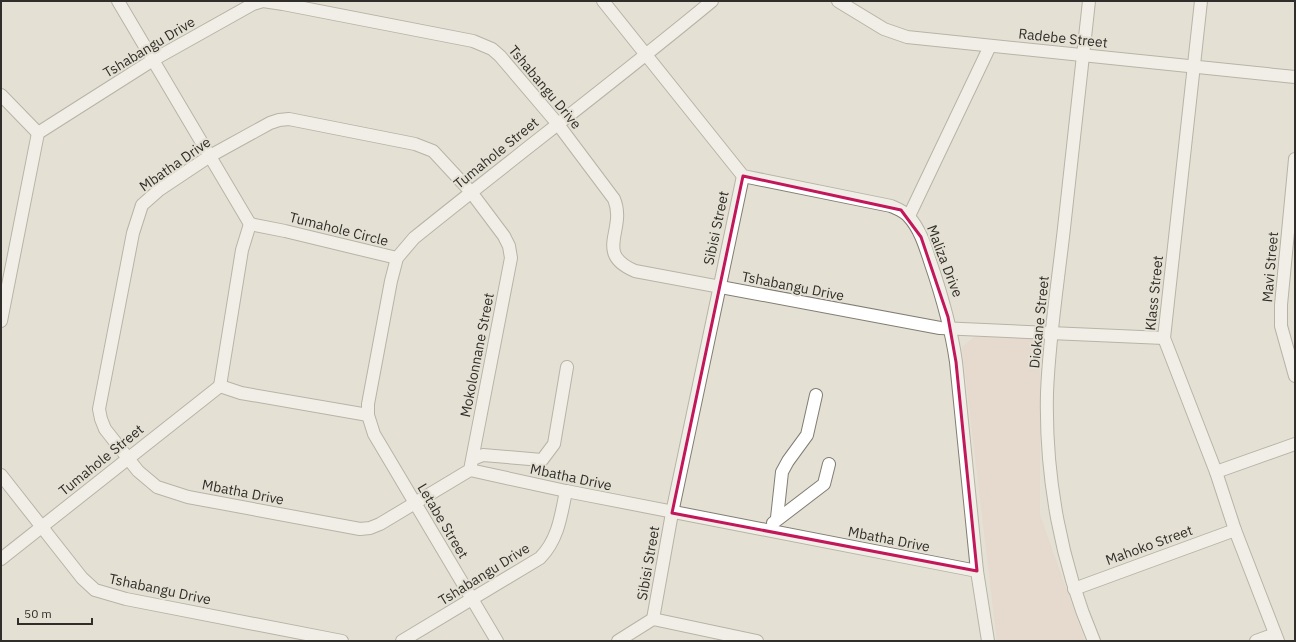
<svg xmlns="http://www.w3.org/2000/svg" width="1296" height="642" font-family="'IBM Plex Sans',sans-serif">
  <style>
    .education { fill: #e8d1c6 }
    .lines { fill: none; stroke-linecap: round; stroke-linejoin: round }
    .minor-casing { stroke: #817d72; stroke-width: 14 }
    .minor { stroke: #fff; stroke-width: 12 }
    .marked { fill: none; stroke: #c2185b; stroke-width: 3; stroke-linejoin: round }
    .labels { text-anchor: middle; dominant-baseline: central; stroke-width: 4; stroke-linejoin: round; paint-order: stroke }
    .street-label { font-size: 14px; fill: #302e2a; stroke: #e4e0d4 }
  </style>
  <rect width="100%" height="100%" fill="#e4e0d4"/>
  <path class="education" d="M1028,335L1040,344V515L1085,641H997L962,347L974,337Z"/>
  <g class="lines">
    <defs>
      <g id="minor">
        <path d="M118,1L250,224"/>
        <path d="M603,1L743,176L891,206C898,209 904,211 909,217C920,229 925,246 930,261C942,296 951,326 956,362L977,571L988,641"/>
        <path d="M838,1L884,29L907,37L1295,77"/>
        <path d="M1089,1C1081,77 1072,152 1064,228C1058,282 1049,338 1047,393C1045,477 1061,564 1094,641"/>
        <path d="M1201,1L1164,338L1216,472L1235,530L1278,641"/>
        <path d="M1,95L38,133"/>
        <path d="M1295,159L1281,305V326L1295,376"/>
        <path d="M909,216L990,46"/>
        <path d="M250,224L285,231L397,258"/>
        <path d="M1,321L38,133L153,60L253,4L263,1L283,4L473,41L492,49L500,56L557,123L614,199C627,230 593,253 635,271L940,328L1164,338"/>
        <path d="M220,386L242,250L250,224"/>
        <path d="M220,386L241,393L368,415"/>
        <path d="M473,459L483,455L542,460L554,444L567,367"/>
        <path d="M470,470L511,258L509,246L504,236L471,192L433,151L415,144L289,119L279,120L270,123L210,156L159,190L142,205L133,233L99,409L101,419L105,429L138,471L157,487L188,497L360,529L370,528L380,524L470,470L566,491L977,571"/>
        <path d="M1216,472L1295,444"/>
        <path d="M1,475L82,578L95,590L126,599L342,641"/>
        <path d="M777,518L782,472L788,461L807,435L816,395"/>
        <path d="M773,523L824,484L829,464"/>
        <path d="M1,559L220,386"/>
        <path d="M1074,589L1235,530"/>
        <path d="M653,619L672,513L743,176"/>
        <path d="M402,641L540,558C558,540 561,516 566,491"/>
        <path d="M497,641L374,434L368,415V404L391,281L397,258L414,238C513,158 614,82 712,1"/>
        <path d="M618,641L653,619L757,641"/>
        <path d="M1256,641L1275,634"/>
      </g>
    </defs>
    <use href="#minor" class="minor-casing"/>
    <use href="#minor" class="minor"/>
  </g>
  <path d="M0 0H1296V642H0ZM743,176L901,210L921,237L948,317L956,362L977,571L672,513Z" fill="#e4e0d4" fill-opacity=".55" fill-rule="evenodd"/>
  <path class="marked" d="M743,176L901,210L921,237L948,317L956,362L977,571L672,513Z"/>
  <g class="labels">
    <g class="street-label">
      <text transform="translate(1063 38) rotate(6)">Radebe Street</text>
      <text transform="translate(149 47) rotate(-31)">Tshabangu Drive</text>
      <text transform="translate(545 87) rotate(50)">Tshabangu Drive</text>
      <text transform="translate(496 153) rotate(-39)">Tumahole Street</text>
      <text transform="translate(175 164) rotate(-35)">Mbatha Drive</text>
      <text transform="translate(716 228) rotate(-78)">Sibisi Street</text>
      <text transform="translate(339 229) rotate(14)">Tumahole Circle</text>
      <text transform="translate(945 261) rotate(69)">Maliza Drive</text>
      <text transform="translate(1270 267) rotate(-85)">Mavi Street</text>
      <text transform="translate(793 286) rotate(11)">Tshabangu Drive</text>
      <text transform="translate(1154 293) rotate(-84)">Klass Street</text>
      <text transform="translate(1039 322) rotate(-84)">Diokane Street</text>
      <text transform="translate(477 355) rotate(-79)">Mokolonnane Street</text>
      <text transform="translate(101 460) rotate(-39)">Tumahole Street</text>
      <text transform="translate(571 477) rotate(12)">Mbatha Drive</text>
      <text transform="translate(243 492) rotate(11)">Mbatha Drive</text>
      <text transform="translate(443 521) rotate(59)">Letabe Street</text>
      <text transform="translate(889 539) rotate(11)">Mbatha Drive</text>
      <text transform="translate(1149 545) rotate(-20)">Mahoko Street</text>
      <text transform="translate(648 563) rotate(-80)">Sibisi Street</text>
      <text transform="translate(484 574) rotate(-32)">Tshabangu Drive</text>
      <text transform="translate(160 589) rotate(12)">Tshabangu Drive</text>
    </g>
  </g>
  <rect width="1296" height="642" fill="none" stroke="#302e2a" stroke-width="4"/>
  <path d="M18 618v6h74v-6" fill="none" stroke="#302e2a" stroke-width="2"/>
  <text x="24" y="618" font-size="12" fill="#302e2a" stroke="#e4e0d4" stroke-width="3" paint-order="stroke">50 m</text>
</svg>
